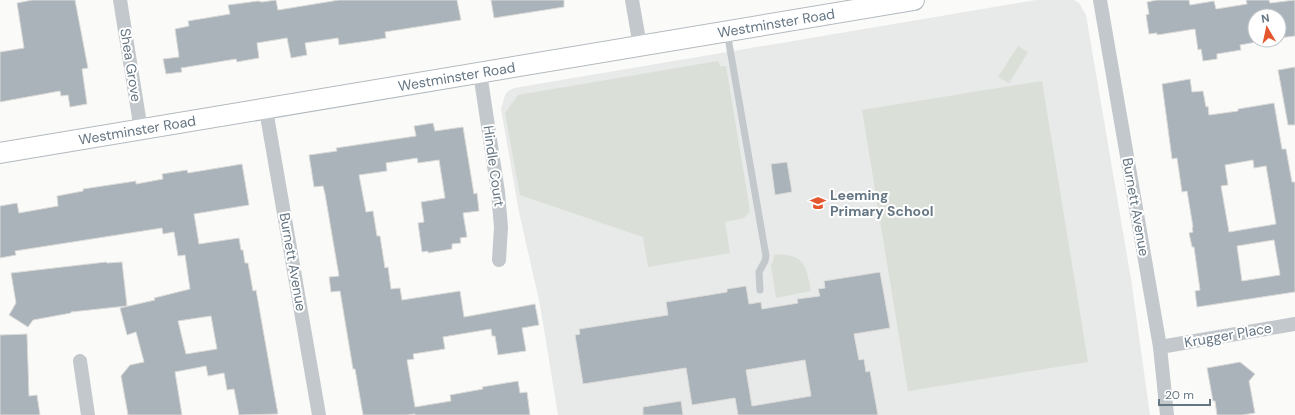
<svg xmlns="http://www.w3.org/2000/svg" width="1295" height="415" font-family="'DM Sans',sans-serif">
  <style>
    .built { fill: #e8e9e9 }
    .green { fill: #dadfd7 }
    .building { fill: #aab3b9; stroke: #dcdcda; fill-rule: evenodd }
    .lines { fill: none; stroke-linecap: round; stroke-linejoin: round }
    .secondary-casing { stroke: #b3babf; stroke-width: 22 }
    .lane { stroke: #c3c8cc; stroke-width: 7 }
    .street { stroke: #c3c8cc; stroke-width: 14 }
    .secondary { stroke: #fff; stroke-width: 20 }
    .labels { text-anchor: middle; dominant-baseline: central; stroke-width: 4; stroke-linejoin: round; paint-order: stroke }
    .street-label { font-size: 14px; fill: #657683; stroke: #fff }
    .poi-label { font-size: 14px; font-weight: bold; fill: #657683; stroke: #fff; text-anchor: start }
  </style>
  <rect width="100%" height="100%" fill="#fafaf8"/>
  <path class="built" d="M1036,0H1074L1079,3L1086,15L1131,279L1150,415H558L540,305L519,212L501,109L505,95L508,91L514,88Z"/>
  <g class="green">
    <path d="M1018,46L1028,52L1009,83L998,77Z"/>
    <path d="M718,61L720,66H726L750,211L744,218L725,222L730,253L648,267L643,237L520,195L505,113L518,95Z"/>
    <path d="M1042,81L1088,362L908,391L862,110Z"/>
    <path d="M774,255C804,253 806,265 811,291L776,298L771,265L773,261Z"/>
  </g>
  <g class="building">
    <path d="M32,0H75L88,68L82,69L87,104L70,107L68,95L61,96L60,91L0,102V52L24,48L17,3Z"/>
    <path d="M276,0L278,10L339,0H457L461,20L385,32L386,38L368,41L339,45L338,38L305,43L307,55L291,58L287,38L257,43L259,58L237,62L236,59L181,68L182,72L166,74L163,59L179,57L175,29L189,26L188,21L230,14L228,5L258,1L262,2Z"/>
    <path d="M491,0H564V7L494,18Z"/>
    <path d="M1157,0H1189L1190,5L1214,1L1216,9L1247,4L1246,0H1269L1270,3L1295,0V36L1279,38V16H1255V40H1268L1240,45L1241,50L1217,54V59L1203,61L1201,49L1198,50L1195,29L1157,35V33L1149,34L1146,15L1149,14L1147,2Z"/>
    <path d="M1295,67V125H1288L1278,70Z"/>
    <path d="M1190,79L1192,92L1203,91L1206,107L1208,106L1209,115L1238,111V109L1274,103L1282,149H1286L1292,182H1295V292L1197,307L1195,291L1200,290L1194,247H1192L1189,233L1193,232L1192,228L1193,227L1187,191L1182,192L1177,158L1172,159L1162,84ZM1253,160L1254,168L1266,166L1276,224L1229,232L1221,186L1228,185L1225,165ZM1274,240L1280,275L1242,281L1237,246Z"/>
    <path d="M433,123L435,131L463,127L474,194L477,193L479,211L463,213L467,237L460,238L461,243L452,244V249L428,253V251L422,252L418,223L424,222L421,202L445,198L439,160L418,163L417,158L386,163L387,171L359,175L366,212L373,211L377,236H380L385,268L388,267L391,289L400,288L402,300L460,291L464,317L535,304L539,325L522,328L526,351L498,355L495,336H492L491,329L443,337L445,349L413,354L414,359L407,360L415,407L451,401L450,395L483,389L482,387L518,381L520,393L527,392L530,415H415V414L407,415H363L355,369H353L340,291L331,292L329,277L339,276L325,194L323,186L314,187L309,155L337,151L336,148L416,136L414,126Z"/>
    <path d="M787,162L792,192L775,195L771,164Z"/>
    <path d="M242,164L249,205L194,214L199,244L239,238L241,250H243L245,263H248L253,291L256,290L278,414L239,415L234,389L227,390L224,373L208,376L206,366L175,372L182,415H128L121,376L130,365L144,362L136,332L127,335L120,308L155,300L154,298L190,289L185,255L178,256L174,232L163,234L162,228L15,251L16,255L0,258V206L17,203L19,213L58,206L57,196L83,191V189L136,181V184L163,179L162,174L187,170L188,173ZM211,316L217,349L186,354L178,321Z"/>
    <path d="M106,262L107,263L122,262L127,306L71,312V313L33,320L28,327L9,315L16,303L11,273Z"/>
    <path d="M880,272L890,328L854,334L859,360L864,359L866,372L870,371L878,415H738L735,398L692,405L686,368L583,384L575,335L580,334L579,329L668,315L666,302L727,292V289L746,286L749,304L761,302L762,309L798,303L797,299L820,296L818,289L825,288L824,281ZM805,360L811,396L752,406L746,370Z"/>
    <path d="M27,334L29,396L37,395L40,415H0V335Z"/>
    <path d="M1240,362L1255,374L1249,381L1255,413L1242,415H1217L1215,401H1213L1207,368Z"/>
    <path d="M681,401L683,415H643V407Z"/>
  </g>
  <g class="lines">
    <defs>
      <g id="secondary">
        <path id="s1" d="M0,153L914,0"/>
      </g>
    </defs>
    <use href="#secondary" class="secondary-casing"/>
    <path class="lane" d="M727,32L766,256L765,261L759,272L760,290"/>
    <g class="street">
      <path d="M120,0L141,130"/>
      <path d="M632,0L640,46"/>
      <path d="M1100,0L1160,347L1167,415"/>
      <path d="M480,73L498,192L501,227L499,260"/>
      <path d="M266,110L319,415"/>
      <path d="M1160,347L1295,324"/>
      <path d="M80,361L88,415"/>
    </g>
    <use href="#secondary" class="secondary"/>
  </g>
  <defs>
    <symbol id="school-bare" viewBox="-9 -9 18 18"><path d="M0-5L7-2L0 1L-7-2ZM-4 1L0 2.5L4 1V4Q0 6-4 4Z" fill="#e4572e" stroke="#fff" stroke-width="2.5" paint-order="stroke"/></symbol>
  </defs>
  <g fill-rule="evenodd">
    <use href="#school-bare" x="807" y="192" width="22" height="22"/>
  </g>
  <g class="labels">
    <g class="street-label">
      <text stroke="none"><textPath href="#s1" startOffset="787">Westminster Road</textPath></text>
      <text transform="translate(131 65) rotate(81)">Shea Grove</text>
      <text stroke="none"><textPath href="#s1" startOffset="463">Westminster Road</textPath></text>
      <text stroke="none"><textPath href="#s1" startOffset="139">Westminster Road</textPath></text>
      <text transform="translate(494 166) rotate(82)">Hindle Court</text>
      <text transform="translate(1136 207) rotate(80)">Burnett Avenue</text>
      <text transform="translate(293 262) rotate(80)">Burnett Avenue</text>
      <text transform="translate(1228 335) rotate(-10)">Krugger Place</text>
    </g>
    <g class="poi-label">
      <text x="830" y="195">Leeming<tspan x="830" dy="16">Primary School</tspan></text>
    </g>
  </g>
  <g transform="translate(1267 28) rotate(351)"><circle r="19" fill="#ffffff" stroke="#c1c8cd"/>
  <path d="M0-3L7 15L0 10L-7 15Z" fill="#e4572e"/>
  <text y="-6" font-size="11" font-weight="bold" text-anchor="middle" fill="#657683">N</text>
  </g>
  <path d="M1159 399v6h51v-6" fill="none" stroke="#657683" stroke-width="2"/>
  <text x="1165" y="399" font-size="12" fill="#657683" stroke="#ffffff" stroke-width="3" paint-order="stroke">20 m</text>
</svg>
